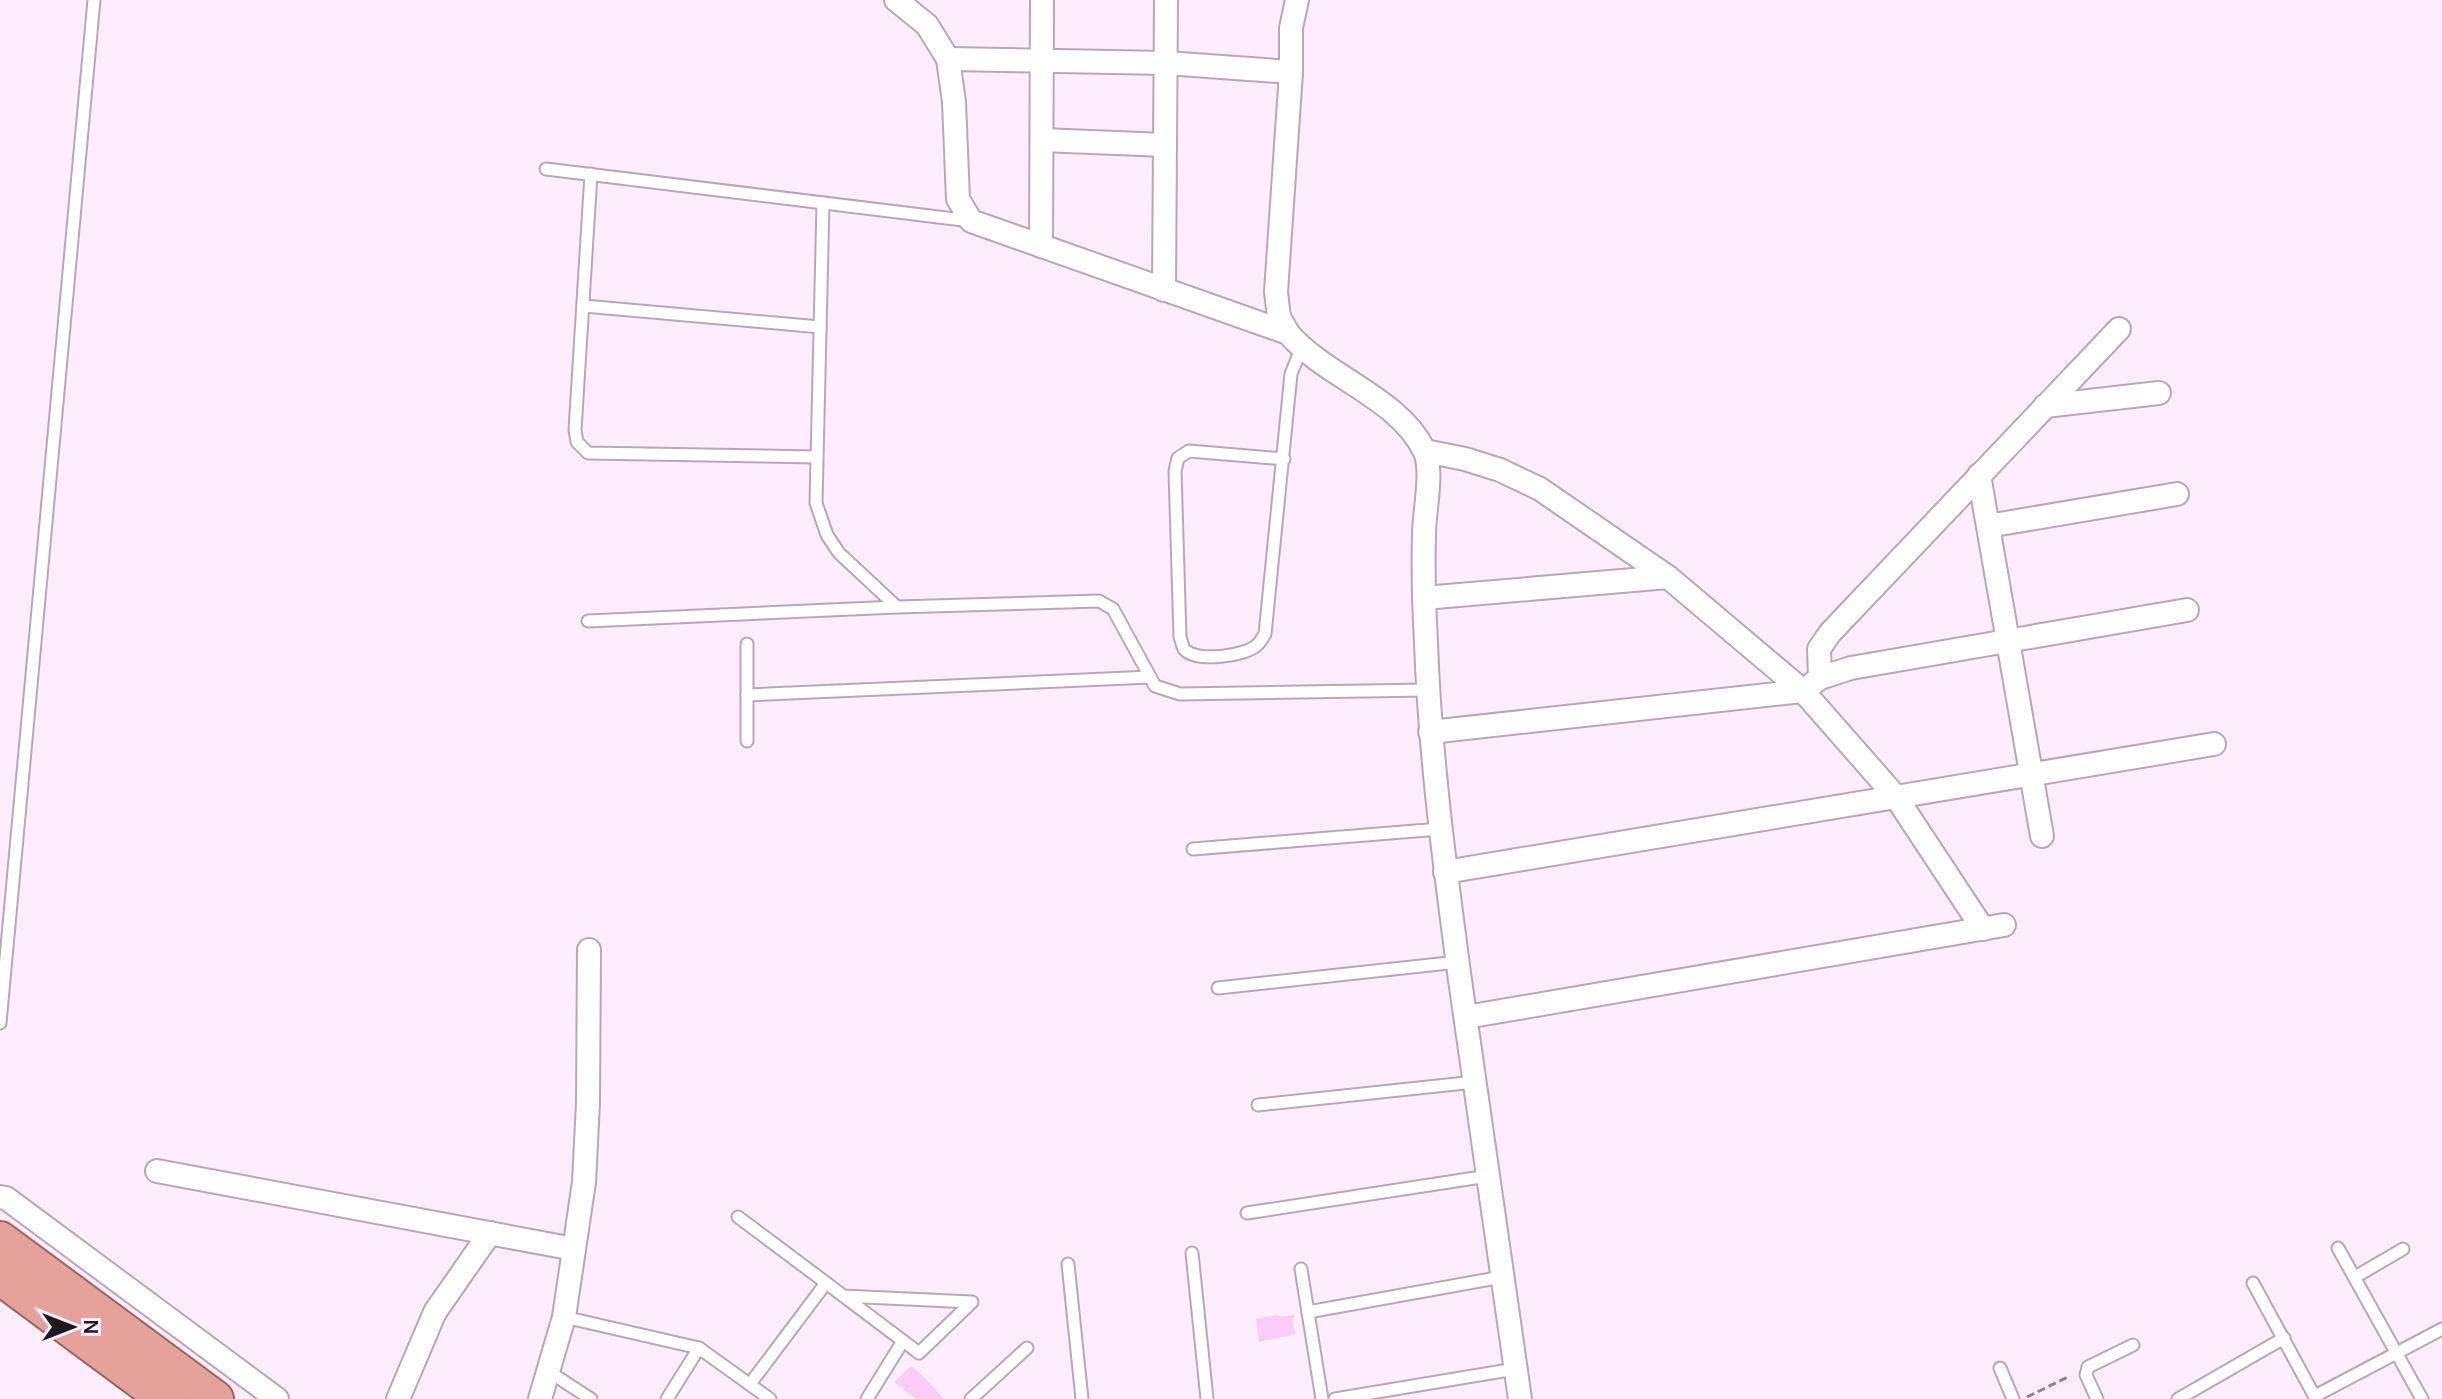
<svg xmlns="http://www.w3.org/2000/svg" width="2442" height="1399" font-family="Karla,sans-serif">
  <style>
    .building { fill: #fbcbf8 }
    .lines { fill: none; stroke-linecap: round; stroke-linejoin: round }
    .service-casing { stroke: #baa6b8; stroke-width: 15 }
    .minor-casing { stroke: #baa6b8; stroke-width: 26 }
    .trunk-casing { stroke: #9b635e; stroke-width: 40 }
    .path { stroke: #8e828d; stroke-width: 3; stroke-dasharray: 8 4; stroke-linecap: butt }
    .service { stroke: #fff; stroke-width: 11 }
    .minor { stroke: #fff; stroke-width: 22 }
    .trunk { stroke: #e4a29a; stroke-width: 36 }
  </style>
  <rect width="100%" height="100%" fill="#feeefd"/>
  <g class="building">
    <path d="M1277,1315L1281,1317L1295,1315L1292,1321L1296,1334L1259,1342L1256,1319Z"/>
    <path d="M911,1366L926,1379L944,1399H916L894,1382Z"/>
  </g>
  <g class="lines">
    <defs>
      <g id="service">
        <path d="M546,169L971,221"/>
        <path d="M591,174L575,430L577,442L588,453L816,457"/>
        <path d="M823,203L816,503L827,535L839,553L897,607"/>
        <path d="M584,306L820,327"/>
        <path d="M1284,459L1189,451L1178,458L1175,471L1180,637C1181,639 1183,648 1184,649C1196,663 1246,656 1257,645C1261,642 1262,638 1265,634L1291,374L1301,349"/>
        <path d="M588,621L897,607L1099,601L1113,609L1155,686L1180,694L1427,690"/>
        <path d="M747,644V741"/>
        <path d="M747,695L1150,677"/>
        <path d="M1193,849L1440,829"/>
        <path d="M1218,988L1458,962"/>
        <path d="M0,1023L94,0"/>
        <path d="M1258,1105L1475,1082"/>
        <path d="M1247,1213L1488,1176"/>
        <path d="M738,1217C799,1262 859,1308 919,1353L972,1302L843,1296"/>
        <path d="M2338,1248L2422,1399"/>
        <path d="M1192,1253L1207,1399"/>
        <path d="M1068,1264L1082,1399"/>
        <path d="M1301,1269L1322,1399"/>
        <path d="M2355,1277L2403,1249"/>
        <path d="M2253,1283L2316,1399"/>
        <path d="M1308,1312L1502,1277"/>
        <path d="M564,1317L699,1348L770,1399"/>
        <path d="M2000,1368L2013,1399"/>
        <path d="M548,1371L591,1399"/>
        <path d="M750,1384L826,1283"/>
        <path d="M2315,1396L2442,1329"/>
        <path d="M667,1399L699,1348"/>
        <path d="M867,1399L903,1341"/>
        <path d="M971,1399L1027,1348"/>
        <path d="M1335,1399L1515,1369"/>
        <path d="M2097,1399L2086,1375L2088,1367L2133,1345"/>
        <path d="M2178,1399L2284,1338"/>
      </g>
      <g id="minor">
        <path d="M896,0L927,25L948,59L954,102L958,199L971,221L1288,333C1325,377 1398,397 1424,450C1434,469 1424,512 1424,534C1423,570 1424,607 1426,643C1430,756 1445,868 1460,980C1480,1120 1500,1259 1520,1399"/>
        <path d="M948,59L1166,63L1291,72"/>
        <path d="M1042,140L1165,145"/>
        <path d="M1041,246L1042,0"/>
        <path d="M1164,290L1166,0"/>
        <path d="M1288,333L1279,317L1276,292L1291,72V28L1297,0"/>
        <path d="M2045,406L2159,393"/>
        <path d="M1425,451L1465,459L1500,470L1540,489L1668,577L1803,691L1896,797L1983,929"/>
        <path d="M1979,475L2042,836"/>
        <path d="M1988,526L2177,494"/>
        <path d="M1424,598L1668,577"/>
        <path d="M1820,678L1819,649L1830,633L2119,329"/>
        <path d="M1430,732L1803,691L1820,678L1851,668L2187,610"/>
        <path d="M1445,872L2214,744"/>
        <path d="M1466,1017L2004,925"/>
        <path d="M157,1171L574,1249"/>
        <path d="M0,1197L6,1198L277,1399"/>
        <path d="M398,1399L435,1312L490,1233"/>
        <path d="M540,1399L564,1317L584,1182L588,1103L589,950"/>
      </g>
      <g id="trunk">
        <path d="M0,1240L215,1399"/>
        <path d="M0,1276L166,1399"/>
      </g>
    </defs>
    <use href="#service" class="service-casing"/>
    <use href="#minor" class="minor-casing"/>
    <use href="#trunk" class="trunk-casing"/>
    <path class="path" d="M2027,1397L2070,1376"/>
    <use href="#service" class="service"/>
    <use href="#minor" class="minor"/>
    <use href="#trunk" class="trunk"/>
  </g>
  <g transform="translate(72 1327) rotate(90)" stroke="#feeefd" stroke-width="6" paint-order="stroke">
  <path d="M0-6L14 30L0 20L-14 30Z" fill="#1f181e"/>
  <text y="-12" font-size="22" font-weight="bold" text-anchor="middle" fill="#1f181e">N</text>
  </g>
</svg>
